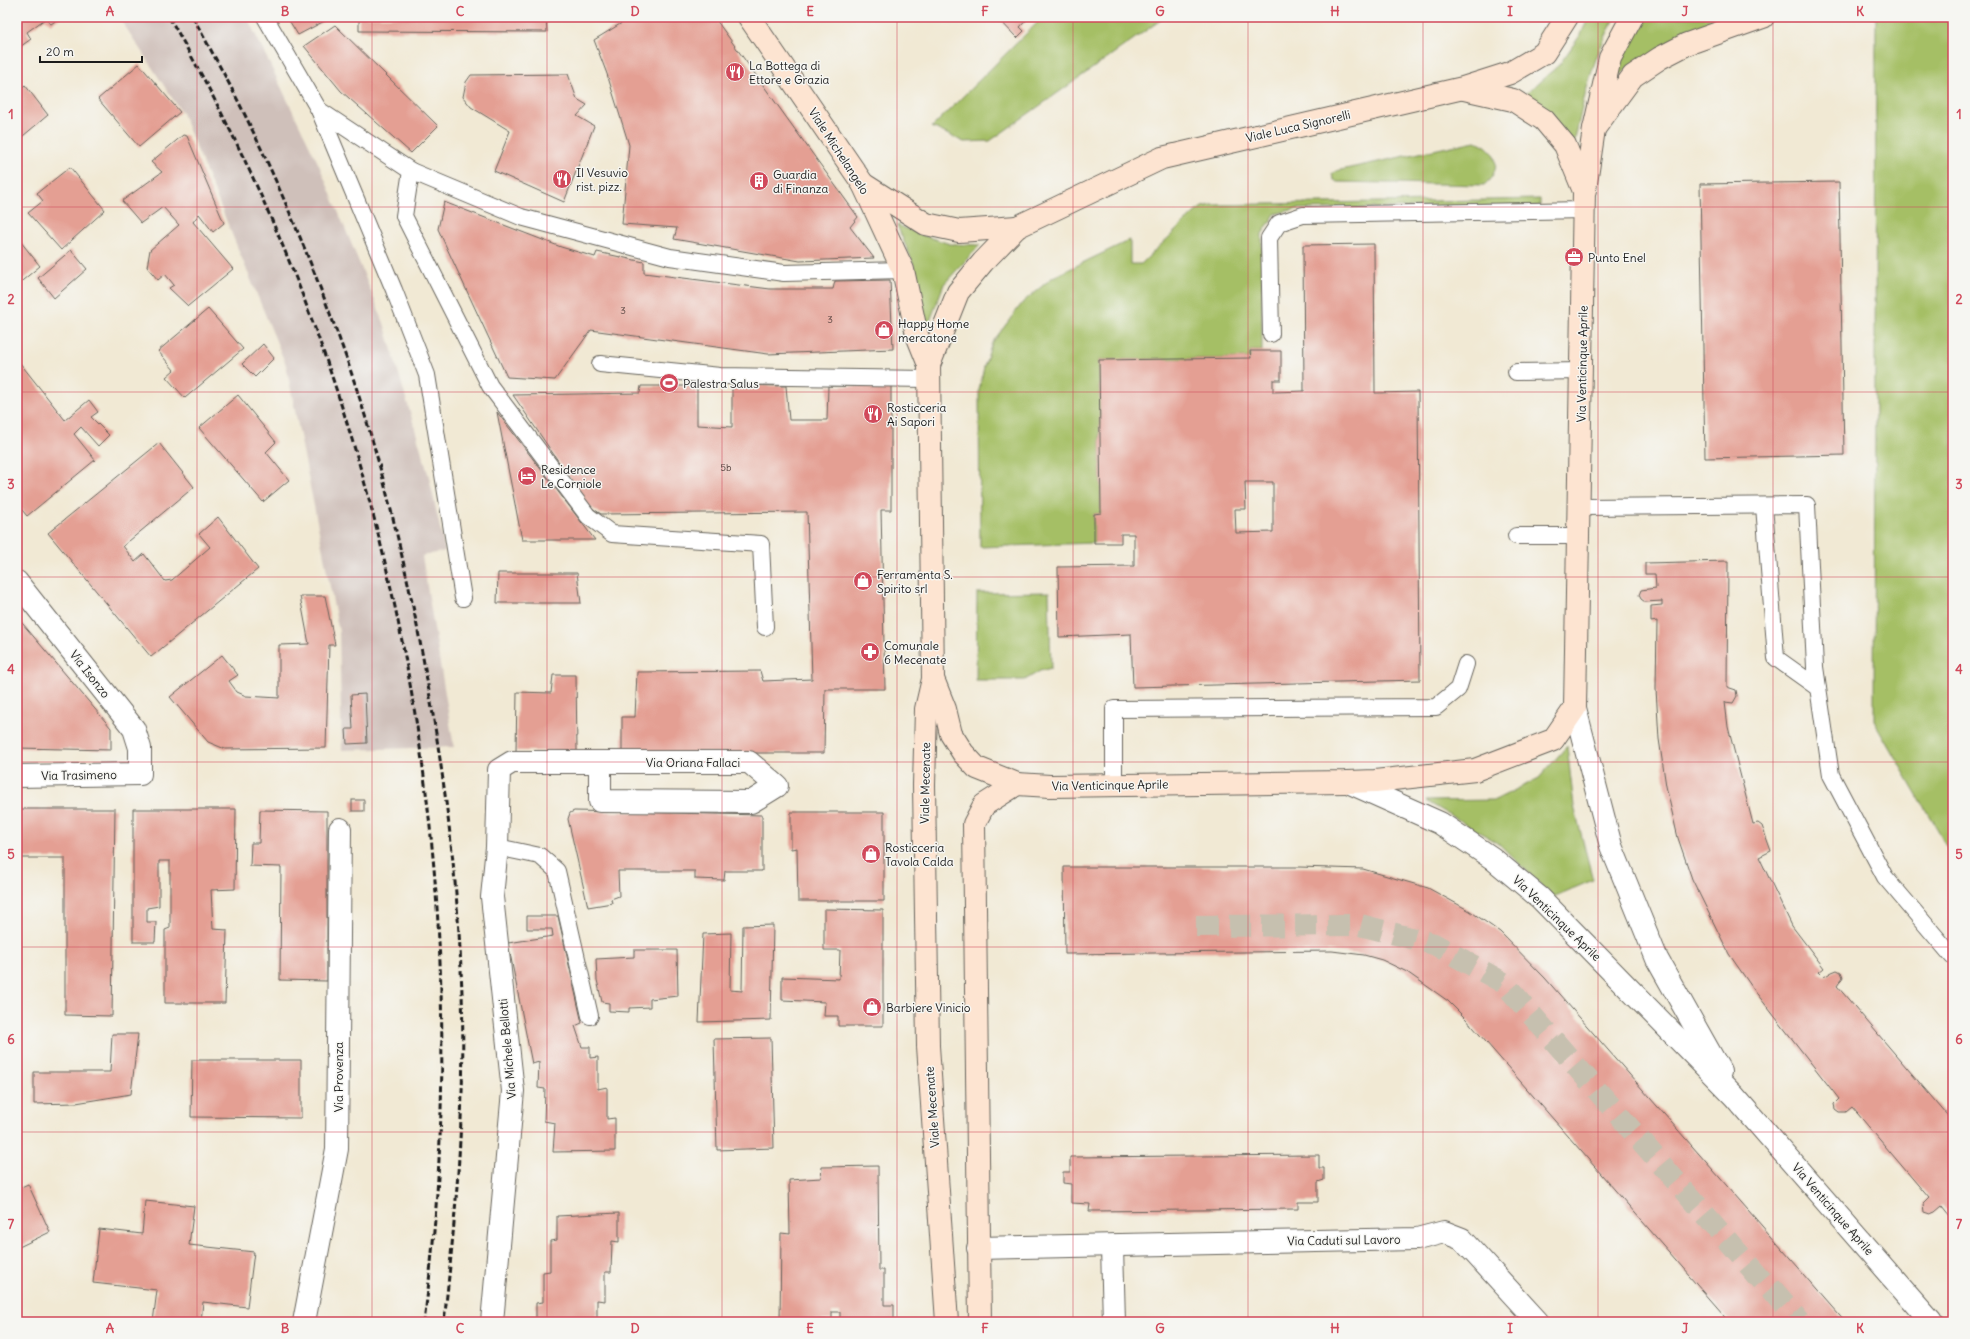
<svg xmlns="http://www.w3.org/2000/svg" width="1970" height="1339" font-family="Delius,sans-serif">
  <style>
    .industrial { fill: #cfc0ba }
    .green { fill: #a5bf65; stroke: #606e40 }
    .building { fill: #e49f93; fill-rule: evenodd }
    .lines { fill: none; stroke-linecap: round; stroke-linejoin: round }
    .street-tunnel { stroke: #c6c0af; stroke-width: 22; stroke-dasharray: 22 11; stroke-linecap: butt }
    .lane-casing { stroke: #67645c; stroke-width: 18 }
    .street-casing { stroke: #67645c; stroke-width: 24 }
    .secondary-casing { stroke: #67645c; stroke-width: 24 }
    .lane { stroke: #fff; stroke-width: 16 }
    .street { stroke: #fff; stroke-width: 22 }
    .secondary { stroke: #fde4d1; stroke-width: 22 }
    .rail { stroke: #1c1c1c; stroke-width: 3; stroke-dasharray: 6 3; stroke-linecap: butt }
    .grid { fill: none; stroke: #d1495b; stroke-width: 1; stroke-opacity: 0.55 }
    .labels { text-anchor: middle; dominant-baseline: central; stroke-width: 3; stroke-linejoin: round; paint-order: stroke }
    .number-label { font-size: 10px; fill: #4e3d3a }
    .poi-label { font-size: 12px; fill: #1c1c1c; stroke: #f6f6f2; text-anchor: start }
    .street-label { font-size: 12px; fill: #1c1c1c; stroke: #f6f6f2 }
    .neatline { fill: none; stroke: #d1495b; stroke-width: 1.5 }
    .grid-label { font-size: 13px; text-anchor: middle; font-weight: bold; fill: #d1495b }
  </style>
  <rect width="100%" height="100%" fill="#f6f6f2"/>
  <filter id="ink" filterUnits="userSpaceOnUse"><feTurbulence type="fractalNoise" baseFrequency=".025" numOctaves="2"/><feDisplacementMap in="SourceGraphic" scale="8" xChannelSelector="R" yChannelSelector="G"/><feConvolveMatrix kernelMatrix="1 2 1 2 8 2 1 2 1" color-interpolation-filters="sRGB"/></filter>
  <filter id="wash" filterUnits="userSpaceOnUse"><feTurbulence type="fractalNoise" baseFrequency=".012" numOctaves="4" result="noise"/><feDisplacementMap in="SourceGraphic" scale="16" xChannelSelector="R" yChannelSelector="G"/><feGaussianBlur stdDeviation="0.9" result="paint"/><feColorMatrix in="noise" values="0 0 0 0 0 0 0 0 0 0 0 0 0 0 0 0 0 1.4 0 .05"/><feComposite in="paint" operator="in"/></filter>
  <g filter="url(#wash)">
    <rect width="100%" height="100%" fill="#f1e9d4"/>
    <path class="industrial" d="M119,17H247L319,165L384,323L429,477L445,551L422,556L454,747L342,750L339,632L286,365L182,113Z"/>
    <g class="green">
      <path d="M1043,17H1165L990,141L964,142L932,127Z"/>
      <path d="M1589,17H1616C1592,57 1584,98 1574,144L1523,96L1559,65L1581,34Z"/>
      <path d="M1640,17H1738L1629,66L1611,85L1630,34Z"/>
      <path d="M1876,17H1953V857L1874,721Z"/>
      <path d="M1475,141C1498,148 1503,170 1484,185L1337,182L1333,179L1332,174L1336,171Z"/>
      <path d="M1540,199V206L1296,209L1275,214L1262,234V351H1250V358L1099,360L1101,513L1094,514V543L980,547L979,390L984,367L992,343L1023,302L1053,277L1130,240V264H1141L1194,213L1202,207L1212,205Z"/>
      <path d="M897,225L925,236L950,244L980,245L944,284L927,329L915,268Z"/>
      <path d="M1049,592L1051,668L1040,671L1025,680H976L977,593Z"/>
      <path d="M1567,746L1574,806L1593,880L1553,897L1498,843L1426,801L1495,800L1539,778Z"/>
    </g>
    <g id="blocks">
      <g class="building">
        <path d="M17,17H61L51,24L45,19L27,32L31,39L17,49Z"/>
        <path d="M287,17H332L298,35Z"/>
        <path d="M359,17H546L547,32L359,31Z"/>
        <path d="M622,17H714L858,217L850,227L874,258L800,261L674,239L677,228L622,224L629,145L607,74L594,40L625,21Z"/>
        <path d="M997,17H1029L1020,27L1024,31L1017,38Z"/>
        <path d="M335,25L438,126L411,153L341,91L304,46Z"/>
        <path d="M139,64L180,112L139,147L98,99Z"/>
        <path d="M568,74L577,99L587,105L577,116L594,126L564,202L494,171L510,131L471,107L463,97L466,82L471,75Z"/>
        <path d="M25,85L48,115L17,141V91Z"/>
        <path d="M183,135L187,136L224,223L213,232L199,214L193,222L233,269L188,306L169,288L174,285L165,274L158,280L147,267L150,250L179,225L163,207L141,223L122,201L162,172L151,162Z"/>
        <path d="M70,167L105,210L61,250L28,213L43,201L37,193Z"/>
        <path d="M1839,182L1844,455L1705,458L1700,184Z"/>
        <path d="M444,202L561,247L595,257L597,252L644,262V273L770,289H833L835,281L890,280L893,349L768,354L591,330L555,380L507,377L438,229Z"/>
        <path d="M17,237L40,266L17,285Z"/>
        <path d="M1374,244L1375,393L1418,392L1420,680L1133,687L1131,634L1059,637L1058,567L1134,566V534H1121V543H1094V514L1101,513L1099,360L1251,358L1250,351H1281V380H1273V392L1304,391L1303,245ZM1245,482H1273V532L1236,533L1235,509H1246Z"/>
        <path d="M71,250L87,269L54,298L38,278Z"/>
        <path d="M208,309L243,349L185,398L166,377L174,370L158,351Z"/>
        <path d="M263,344L274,358L255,377L242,364Z"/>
        <path d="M20,363L65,420L89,400L98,412L91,417L109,435L98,446L81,427L74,434L95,460L27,516L17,504V365Z"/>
        <path d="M732,385L786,386L789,420H827L828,386H891V510H881L885,689H825L824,753H622V717H635L637,672L760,671L763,681L812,679L807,512L601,514L589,506L513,395L640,393L641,386H697V425L732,427Z"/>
        <path d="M238,395L276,442L266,452L289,480L263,502L199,428Z"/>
        <path d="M497,412L595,540H522Z"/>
        <path d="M159,443L194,487L123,546L135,562L144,554L165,581L172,580L210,547L199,534L218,517L258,569L151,657L48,533Z"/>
        <path d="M1728,561L1727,687L1736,690L1737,696L1733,703L1725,702L1728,727L1753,824L1758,823L1762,826L1771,851L1759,857L1792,926L1824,968L1819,972L1824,977L1832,972L1837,970L1841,972L1843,977L1837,986L1953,1122V1220L1942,1206L1935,1212L1930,1214L1924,1212L1923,1204L1929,1198L1852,1107L1846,1112H1839L1835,1109L1834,1104L1839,1099L1754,990L1729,954L1692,879L1678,838L1666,786L1659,739L1656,689L1657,621L1651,622V606L1662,605V601L1645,602L1641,599L1639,595L1641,590L1656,588L1655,574H1645V563Z"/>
        <path d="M498,573H577L581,603H497Z"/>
        <path d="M300,596H325L335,645H329L326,748L225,749L208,742L170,697L222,655L238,675L229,681L237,692L246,696L279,698V645L309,644Z"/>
        <path d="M17,617L111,728V750L17,748Z"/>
        <path d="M553,675H576L577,751H516L517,692L551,693Z"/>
        <path d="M365,694L367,743L347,744L346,729H353L351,695Z"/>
        <rect x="352" y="800" width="12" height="11"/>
        <path d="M17,809H115L112,1016L65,1015V858H17Z"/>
        <path d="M133,809H236L235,889L211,890L213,929L227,930L225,1003H165V930L170,928V861H159V906L147,908V922H156L155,942H133Z"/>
        <path d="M260,810L327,811V981L280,980L281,867L250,866L251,843H259Z"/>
        <path d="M574,811L762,815V871H725L724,880L695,879V871H618L619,896L611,899L612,903L588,907L568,819L570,813Z"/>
        <path d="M791,812H884V901H798L797,848L791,849Z"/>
        <path d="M1064,867H1299L1363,869L1428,888L1470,911L1500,932L1545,978L1846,1322H1730L1466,1019L1448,1001L1407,972L1382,960L1364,955L1332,951L1065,954Z"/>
        <path d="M824,909L883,910V1026H838V1016H824L825,1002L782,1000V977L839,979L840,950H824Z"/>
        <path d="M527,916H558L582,1023L575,1026L582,1047H590V1058L598,1057V1089L607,1087V1119L615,1118V1151L553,1152L555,1123L544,1121L545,1089L538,1088L539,1062L532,1064L508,943L553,936L552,929H527Z"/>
        <path d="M773,925L771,1020L699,1022L703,934L731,933L730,990L742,991L743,926Z"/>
        <path d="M634,950H677L678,996L650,999V1007L629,1008V1012L609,1011V1003L602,1002L597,980L596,959L634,957Z"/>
        <rect x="17" y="1012" width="3" height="55"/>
        <path d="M112,1034H138L131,1094L76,1103L34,1104V1072H110Z"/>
        <path d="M771,1038L774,1148L717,1150L714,1039Z"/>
        <path d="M192,1060H301V1118L191,1117Z"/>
        <path d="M1319,1155V1168H1324V1180L1318,1182V1202H1298V1209L1089,1211L1090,1204L1071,1203V1184L1063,1183V1172H1070V1157Z"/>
        <path d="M878,1166L879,1270H884V1305H894V1322H840V1312H832V1320L780,1321L781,1233L790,1234L789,1180L821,1178L822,1167Z"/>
        <path d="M28,1184L50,1232L17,1248V1189Z"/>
        <path d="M145,1201L194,1206L189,1245L254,1252L247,1307L203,1302L201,1322H153L157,1290L93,1283L99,1229L142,1234Z"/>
        <path d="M619,1213V1242L612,1241L611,1272H605V1301L597,1300V1322H536V1303L543,1302V1272L550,1271V1241L557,1240V1216Z"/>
      </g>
    </g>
  </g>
  <g filter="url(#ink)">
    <use href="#blocks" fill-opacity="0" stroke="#67645c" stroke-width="1"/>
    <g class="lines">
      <path class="street-tunnel" d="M1196,926L1360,925L1434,944L1504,983L1798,1322"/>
      <defs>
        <g id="lane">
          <path d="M265,17L319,110L394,290L427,375L463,598"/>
          <path d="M319,110L411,171L521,217L670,257L784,273L903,270"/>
          <path d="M411,171L404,216L490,386L588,516L612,534L761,544L765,627"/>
          <path d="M1271,334L1269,238L1279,223L1303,215L1584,210"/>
          <path d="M600,364L720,376L928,379"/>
          <path d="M1516,372L1582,371"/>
          <path d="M1764,506L1776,658L1818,688"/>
          <path d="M1580,507L1807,505L1815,667L1831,775L1885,877L1953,957"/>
          <path d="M1516,536H1579"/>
          <path d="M1114,785V709L1436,707L1458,689L1466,664"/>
          <path d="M497,847L540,856L557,871L590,1016"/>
        </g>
        <g id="street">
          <path d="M17,582L134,729L140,748V774L17,776"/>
          <path d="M1575,708L1611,846L1657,959L1720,1071"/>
          <path d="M1348,782L1440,823L1492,858L1540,898L1734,1096L1931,1322"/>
          <path d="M1112,1246L1114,1322"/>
          <path d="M978,1248L1417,1239L1444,1232L1462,1239L1538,1322"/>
          <path d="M304,1322L337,1149L340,829"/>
          <path d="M492,1322L513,1091L492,897L497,847L499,770L512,762H749L777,786L751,802L600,801V762"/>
        </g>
        <g id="secondary">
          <path d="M749,17L863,184L903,270L917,335L929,365"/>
          <path d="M1594,129L1633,76L1660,58L1687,44L1763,17"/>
          <path d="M863,184L926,224L959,231L1017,227"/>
          <path d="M1585,190L1594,129L1610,58L1632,17"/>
          <path d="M933,679L945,709L951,734L963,753L977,768L1017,784L1050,786L1348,782L1375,781L1475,770L1553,740L1575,708L1584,191L1565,145L1544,120L1513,100L1464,89"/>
          <path d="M947,1322L928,1046L924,785L926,709L933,679L929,365L958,292L983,262L1017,227L1162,158L1463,88L1510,73L1544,53L1567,17"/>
          <path d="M980,1322L974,824L984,805L1017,784"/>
        </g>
      </defs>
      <use href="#lane" class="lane-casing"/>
      <use href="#street" class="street-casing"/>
      <use href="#secondary" class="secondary-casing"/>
      <use href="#lane" class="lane"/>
      <use href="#street" class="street"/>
      <use href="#secondary" class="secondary"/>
      <g class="rail">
        <path d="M169,17C395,403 483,879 424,1322"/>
        <path d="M193,17C210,49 228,80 244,113C277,180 306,249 332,319C370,418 396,523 417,626C439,740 456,854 461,970C467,1087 457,1206 444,1322"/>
      </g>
    </g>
  </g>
  <path class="grid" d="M197,17V1322M372,17V1322M547,17V1322M722,17V1322M897,17V1322M1073,17V1322M1248,17V1322M1423,17V1322M1598,17V1322M1773,17V1322M17,207H1953M17,392H1953M17,577H1953M17,762H1953M17,947H1953M17,1132H1953"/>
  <defs>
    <symbol id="restaurant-disc" viewBox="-11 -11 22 22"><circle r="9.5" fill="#d1495b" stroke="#f6f6f2"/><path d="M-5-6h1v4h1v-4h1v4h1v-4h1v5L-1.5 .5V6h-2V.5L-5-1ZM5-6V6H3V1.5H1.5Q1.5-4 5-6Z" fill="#fff"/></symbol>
    <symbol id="building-disc" viewBox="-11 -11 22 22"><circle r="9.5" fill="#d1495b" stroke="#f6f6f2"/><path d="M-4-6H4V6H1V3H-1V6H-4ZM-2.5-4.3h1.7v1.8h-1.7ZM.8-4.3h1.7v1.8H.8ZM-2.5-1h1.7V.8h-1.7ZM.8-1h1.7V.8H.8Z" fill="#fff"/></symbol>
    <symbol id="office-disc" viewBox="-11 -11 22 22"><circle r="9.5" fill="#d1495b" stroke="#f6f6f2"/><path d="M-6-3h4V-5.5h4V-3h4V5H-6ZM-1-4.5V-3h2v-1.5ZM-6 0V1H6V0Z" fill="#fff"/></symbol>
    <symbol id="shop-disc" viewBox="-11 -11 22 22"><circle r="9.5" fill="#d1495b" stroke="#f6f6f2"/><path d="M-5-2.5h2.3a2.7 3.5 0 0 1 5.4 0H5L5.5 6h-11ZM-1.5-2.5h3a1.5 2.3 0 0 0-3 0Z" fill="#fff"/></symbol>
    <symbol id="stadium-disc" viewBox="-11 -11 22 22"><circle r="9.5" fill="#d1495b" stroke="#f6f6f2"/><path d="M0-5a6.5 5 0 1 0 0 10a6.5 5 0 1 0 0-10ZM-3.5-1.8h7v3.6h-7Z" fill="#fff"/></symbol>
    <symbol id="hotel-disc" viewBox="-11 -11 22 22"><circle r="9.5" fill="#d1495b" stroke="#f6f6f2"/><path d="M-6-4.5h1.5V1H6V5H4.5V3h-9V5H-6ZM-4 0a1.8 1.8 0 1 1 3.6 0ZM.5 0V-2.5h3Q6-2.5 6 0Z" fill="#fff"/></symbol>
    <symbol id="pharmacy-disc" viewBox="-11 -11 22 22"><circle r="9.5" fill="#d1495b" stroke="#f6f6f2"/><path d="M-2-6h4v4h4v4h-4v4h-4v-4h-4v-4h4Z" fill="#fff"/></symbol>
  </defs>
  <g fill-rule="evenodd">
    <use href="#restaurant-disc" x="724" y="61" width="22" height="22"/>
    <use href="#restaurant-disc" x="551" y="168" width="22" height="22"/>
    <use href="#building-disc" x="748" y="170" width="22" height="22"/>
    <use href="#office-disc" x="1563" y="246" width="22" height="22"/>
    <use href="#shop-disc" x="873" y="319" width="22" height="22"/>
    <use href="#stadium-disc" x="658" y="372" width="22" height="22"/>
    <use href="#restaurant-disc" x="862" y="403" width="22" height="22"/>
    <use href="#hotel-disc" x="516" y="465" width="22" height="22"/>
    <use href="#shop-disc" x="852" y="570" width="22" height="22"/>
    <use href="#pharmacy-disc" x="859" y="641" width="22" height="22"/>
    <use href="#shop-disc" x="860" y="843" width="22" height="22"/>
    <use href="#shop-disc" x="861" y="996" width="22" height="22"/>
  </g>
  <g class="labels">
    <g class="number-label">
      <text x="623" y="310">3</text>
      <text x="830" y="319">3</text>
      <text x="726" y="467">5b</text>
    </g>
    <g class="poi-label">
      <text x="749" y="65">La Bottega di<tspan x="749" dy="14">Ettore e Grazia</tspan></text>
      <text x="576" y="172">Il Vesuvio<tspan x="576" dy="14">rist. pizz.</tspan></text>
      <text x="773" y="174">Guardia<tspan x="773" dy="14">di Finanza</tspan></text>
      <text x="1588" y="257">Punto Enel</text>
      <text x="898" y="323">Happy Home<tspan x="898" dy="14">mercatone</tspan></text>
      <text x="683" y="383">Palestra Salus</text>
      <text x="887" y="407">Rosticceria<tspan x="887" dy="14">Ai Sapori</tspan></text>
      <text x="541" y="469">Residence<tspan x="541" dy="14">Le Corniole</tspan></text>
      <text x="877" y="574">Ferramenta S.<tspan x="877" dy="14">Spirito srl</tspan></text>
      <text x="884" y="645">Comunale<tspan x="884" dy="14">6 Mecenate</tspan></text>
      <text x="885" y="847">Rosticceria<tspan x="885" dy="14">Tavola Calda</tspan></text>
      <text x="886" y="1007">Barbiere Vinicio</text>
    </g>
    <g class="street-label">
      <text transform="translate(1298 126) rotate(-13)">Viale Luca Signorelli</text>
      <text transform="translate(839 151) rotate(57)">Viale Michelangelo</text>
      <text transform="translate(1582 364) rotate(-89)">Via Venticinque Aprile</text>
      <text transform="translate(90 674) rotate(52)">Via Isonzo</text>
      <text x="693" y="762">Via Oriana Fallaci</text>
      <text transform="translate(79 775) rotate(-1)">Via Trasimeno</text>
      <text transform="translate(925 783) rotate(-89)">Viale Mecenate</text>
      <text transform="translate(1110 785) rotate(-1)">Via Venticinque Aprile</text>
      <text transform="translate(1557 918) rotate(44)">Via Venticinque Aprile</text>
      <text transform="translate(507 1049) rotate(-95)">Via Michele Bellotti</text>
      <text transform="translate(338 1077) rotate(-90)">Via Provenza</text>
      <text transform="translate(932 1107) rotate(-94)">Viale Mecenate</text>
      <text transform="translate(1833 1209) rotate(49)">Via Venticinque Aprile</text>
      <text transform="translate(1344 1240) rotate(-1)">Via Caduti sul Lavoro</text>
    </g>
  </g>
  <rect width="1970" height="1339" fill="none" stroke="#f6f6f2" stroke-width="44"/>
  <path d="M40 56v6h102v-6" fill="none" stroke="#1c1c1c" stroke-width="2"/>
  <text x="46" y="56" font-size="12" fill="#1c1c1c" stroke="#f6f6f2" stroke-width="3" paint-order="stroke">20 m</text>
  <rect x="22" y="22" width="1926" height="1295" class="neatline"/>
  <g class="grid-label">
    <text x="110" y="16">A</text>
    <text x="285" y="16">B</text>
    <text x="460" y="16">C</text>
    <text x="635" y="16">D</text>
    <text x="810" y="16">E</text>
    <text x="985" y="16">F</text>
    <text x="1160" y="16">G</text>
    <text x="1335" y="16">H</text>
    <text x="1510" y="16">I</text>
    <text x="1685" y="16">J</text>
    <text x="1860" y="16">K</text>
    <text x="11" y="119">1</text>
    <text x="1959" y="119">1</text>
    <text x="11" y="304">2</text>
    <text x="1959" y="304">2</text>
    <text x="11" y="489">3</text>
    <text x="1959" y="489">3</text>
    <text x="11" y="674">4</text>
    <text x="1959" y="674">4</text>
    <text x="11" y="859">5</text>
    <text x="1959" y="859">5</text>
    <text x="11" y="1044">6</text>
    <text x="1959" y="1044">6</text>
    <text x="11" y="1229">7</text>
    <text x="1959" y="1229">7</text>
    <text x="110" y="1333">A</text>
    <text x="285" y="1333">B</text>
    <text x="460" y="1333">C</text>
    <text x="635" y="1333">D</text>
    <text x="810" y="1333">E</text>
    <text x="985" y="1333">F</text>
    <text x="1160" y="1333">G</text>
    <text x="1335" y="1333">H</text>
    <text x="1510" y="1333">I</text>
    <text x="1685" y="1333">J</text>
    <text x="1860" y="1333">K</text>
  </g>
</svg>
